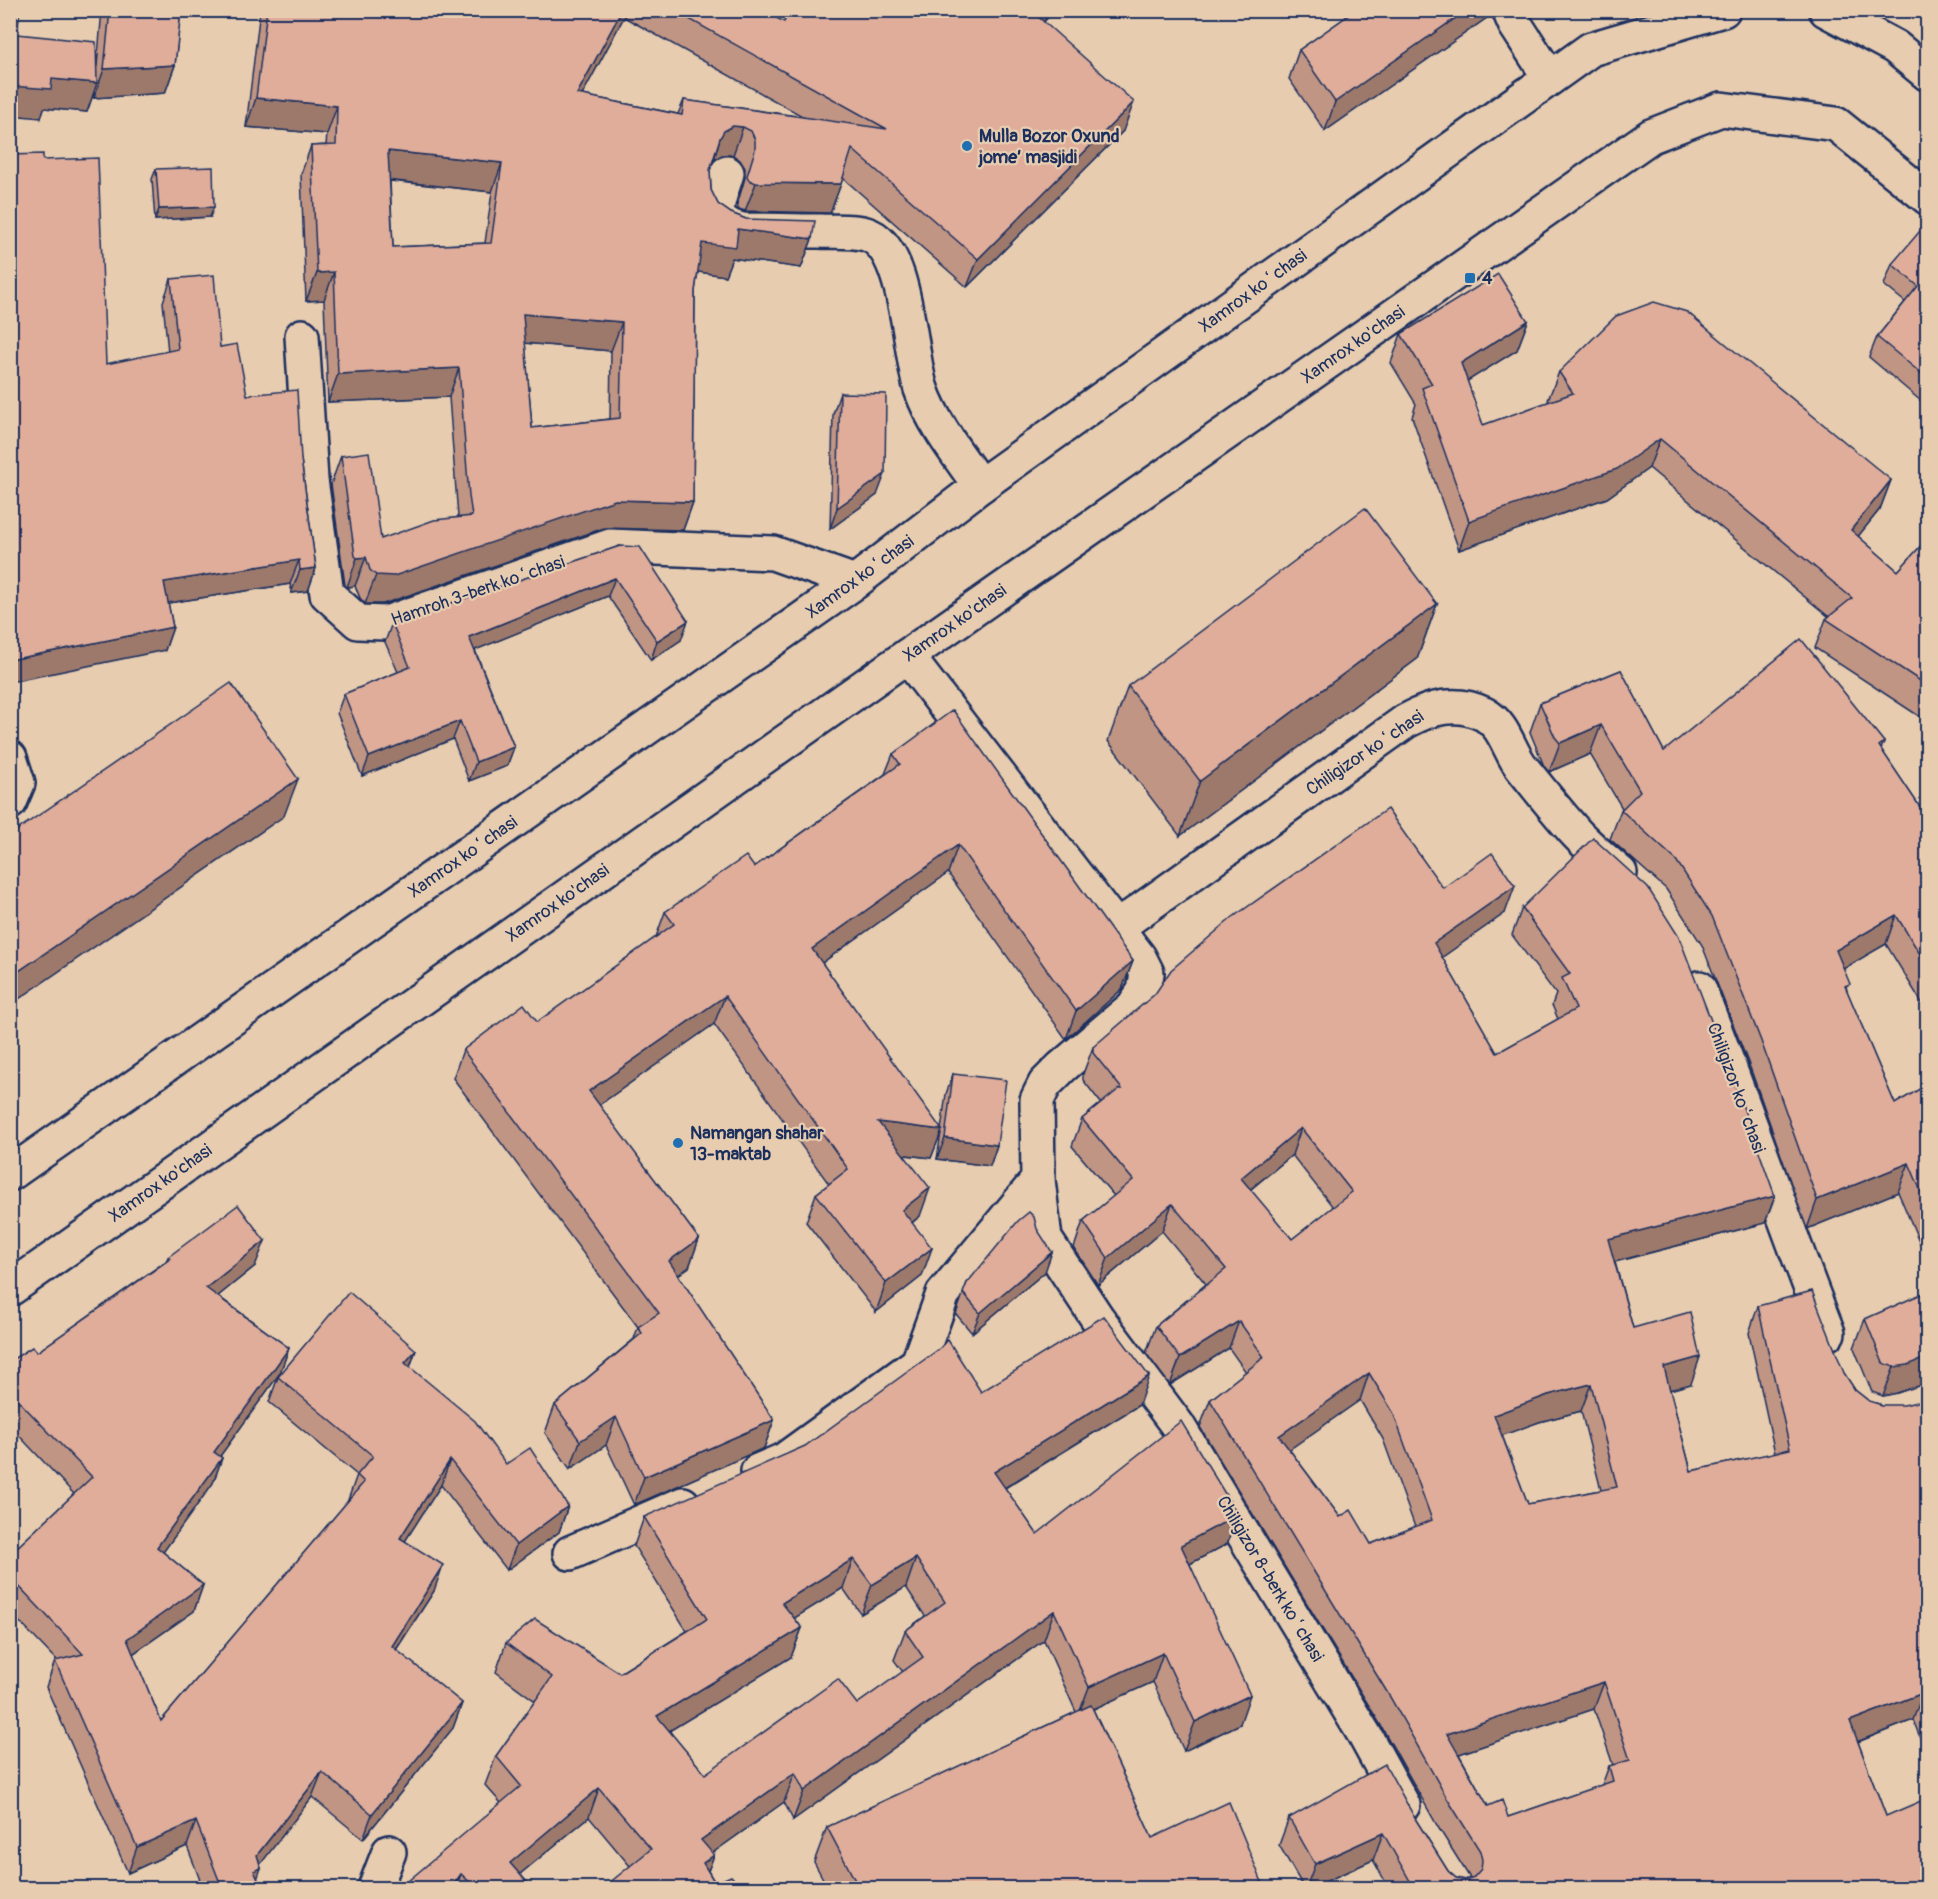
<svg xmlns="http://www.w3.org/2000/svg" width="1938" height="1899" font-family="Pangolin,sans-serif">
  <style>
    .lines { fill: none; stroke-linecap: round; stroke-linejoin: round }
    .minor-casing { stroke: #1b2f5e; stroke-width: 38 }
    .major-casing { stroke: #1b2f5e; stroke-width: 38 }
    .minor { stroke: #e7ccaf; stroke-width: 33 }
    .major { stroke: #e7ccaf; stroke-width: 33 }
    .wall { fill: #c19584; stroke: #1b2f5e; stroke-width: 1.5; fill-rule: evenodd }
    .shaded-wall { fill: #9d796c; stroke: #1b2f5e; stroke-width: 1.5 }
    .building { fill: #e0ad9a; stroke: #1b2f5e; stroke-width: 1.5; fill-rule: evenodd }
    .poi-dot { fill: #1f6fb2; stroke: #e7ccaf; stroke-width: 2 }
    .labels { text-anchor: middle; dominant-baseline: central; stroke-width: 4.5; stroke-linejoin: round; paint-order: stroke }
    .poi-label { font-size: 18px; font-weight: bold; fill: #1b2f5e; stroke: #e7ccaf; text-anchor: start }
    .street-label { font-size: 18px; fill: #1b2f5e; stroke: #e7ccaf }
  </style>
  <rect width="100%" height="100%" fill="#e7ccaf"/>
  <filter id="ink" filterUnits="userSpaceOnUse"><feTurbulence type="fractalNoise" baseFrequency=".0167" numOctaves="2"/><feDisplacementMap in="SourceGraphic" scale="12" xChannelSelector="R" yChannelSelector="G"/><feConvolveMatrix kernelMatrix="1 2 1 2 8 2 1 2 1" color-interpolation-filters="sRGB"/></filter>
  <g filter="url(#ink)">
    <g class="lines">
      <defs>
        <g id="minor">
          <path d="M1509,10L1515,24L1550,78"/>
          <path d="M727,173C719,202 705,220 742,230C768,230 794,231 820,231C835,232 851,230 866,234C908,246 909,354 921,389C933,424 959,456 980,486"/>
          <path d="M302,336L311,480L327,594L358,622L386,623L610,546L773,553L855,582"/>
          <path d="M907,656L1139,957L1147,973L1144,991L1133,1007L1062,1067L1045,1084L1037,1100L1038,1180L1045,1239L1098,1319L1178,1426L1364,1734L1403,1805"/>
          <path d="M10,758L18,783L10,802"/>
          <path d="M1116,928L1406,721C1430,708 1456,700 1484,714C1506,726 1508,751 1523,769C1540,790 1557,812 1576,833C1589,847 1605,860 1620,873"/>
          <path d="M1699,988C1744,1102 1783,1219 1828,1333"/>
          <path d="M758,1471L784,1460L918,1363L943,1294L1038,1180"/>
          <path d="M570,1553L683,1504"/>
          <path d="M375,1888L389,1852"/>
        </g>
        <g id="major">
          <path d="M1826,10L1895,47L1928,74"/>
          <path d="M10,1174L855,582L980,486L1591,49L1723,10"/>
          <path id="s1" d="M10,1289L907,656L1651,136L1721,109L1836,124L1928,198"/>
        </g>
      </defs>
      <use href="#minor" class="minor-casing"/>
      <use href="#major" class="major-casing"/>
      <use href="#minor" class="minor"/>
      <use href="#major" class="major"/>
    </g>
    <g class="wall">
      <path d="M102,10H181L175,65L165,93L94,98V92L87,112L44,108L41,118L17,34L97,66Z"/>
      <path d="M260,10H762L784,22L790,10H1054L1044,22L1123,131L967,287L843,178L830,213L745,211L739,209L737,205L745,178V168L740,160L733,155H722L714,160L710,170L711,190L718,204L731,213L746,219L812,239L801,268L732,258L725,276L698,272L695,291L693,502L683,530L604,528L383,604H365L360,598L355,586L347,587L345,585L331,484L341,456L381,539L458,517L449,397L328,402L324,300L306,301L301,174L311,146L326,145L327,134L246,127ZM624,17L804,117L684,100L678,114L582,95ZM390,181L492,192L485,243L393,247ZM525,343L611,351L610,419L532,428Z"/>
      <path d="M1356,10H1493L1491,15L1325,131L1289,79L1299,50Z"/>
      <path d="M43,160L106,364L168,352L163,302L171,279L220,347L247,395L301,459L316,568L308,591L291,593L290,584L168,603L173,627L165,650Z"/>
      <path d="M156,169L210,217L155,220L152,179Z"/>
      <path d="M1928,237V407L1869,357L1877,337L1905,302L1884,285L1892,264Z"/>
      <path d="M1528,321L1517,350L1467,381L1483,425L1549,402L1548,400L1559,372L1891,480L1880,509L1858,536L1898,571L1928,538V722L1815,648L1826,619L1829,617L1649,468L1607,498L1459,550L1412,417L1416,404L1391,363L1401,334Z"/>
      <path d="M840,393L877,495L830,529L833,414Z"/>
      <path d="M620,546L681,640L651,660L608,596L475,650L514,747L507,766L469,781L453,739L362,776L337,713L344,694L398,672L385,642L392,623Z"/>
      <path d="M1437,604L1417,659L1180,836L1108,741L1128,686Z"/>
      <path d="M1621,670L1664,751L1884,742L1881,749L1928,819V1013L1886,944L1843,968L1847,991L1895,1104L1928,1084V1262L1898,1192L1807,1229L1751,1070L1702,945L1666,889L1610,839L1621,810L1622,808L1590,754L1549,772L1544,766L1530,732L1540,703Z"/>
      <path d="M893,754L1133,961L1122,989L1066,1039L948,873L822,963L941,1130L946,1094L953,1074L997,1145L990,1166L937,1159L941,1132L931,1158L904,1155L920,1216L912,1223L922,1276L876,1312L806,1222L816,1194L829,1184L714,1024L599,1105L699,1239L689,1267L678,1275L774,1420L764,1448L634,1505L606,1445L570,1469L545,1433L555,1405L634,1339L638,1327L453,1078L463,1050L537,1022L656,937L665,912L754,867L885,774Z"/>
      <path d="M1443,888L1505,913L1442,957L1497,1053L1558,1019L1552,1005L1556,994L1512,935L1522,908L1765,1223L1615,1262L1633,1328L1691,1384L1670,1390L1691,1471L1775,1453L1749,1333L1758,1306L1844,1373L1855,1390L1869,1401L1928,1419V1757L1913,1720L1858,1742L1886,1816L1928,1888H1389L1373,1860L1311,1888H1304L1279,1845L1289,1818L1416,1820L1448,1871L1456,1878L1465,1880L1470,1878L1438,1827L1380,1724L1200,1427L1210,1400L1246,1372L1229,1348L1170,1385L1146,1353L1156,1326L1206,1284L1162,1231L1098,1285L1074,1248L1083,1221L1114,1196L1072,1146L1082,1119L1101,1103L1083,1080V1074L1093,1047ZM1292,1155L1333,1207L1292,1239L1250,1190ZM1360,1400L1383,1439L1415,1527L1371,1544L1340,1517L1289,1449ZM1581,1411L1601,1490L1528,1504L1502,1435L1539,1422ZM1594,1709L1613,1765L1609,1766L1602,1785L1508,1817L1488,1806L1459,1754Z"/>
      <path d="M168,1257L255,1266L218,1296L289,1348L280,1373L220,1456L222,1458L213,1483L163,1552L203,1585L194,1611L133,1654L161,1721L348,1501V1500L357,1475L269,1402L278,1377L416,1350L410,1367L506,1464L568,1506L559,1532L507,1570L441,1485L405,1541L434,1591L396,1650L462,1703L453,1728L363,1839L312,1797L260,1864L257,1879L262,1888H203L187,1846L128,1873L46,1687L55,1661H57L10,1612V1554L74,1494L10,1426V1361L37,1352L166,1261Z"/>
      <path d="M1045,1272L972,1333L956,1314L967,1283Z"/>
      <path d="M1865,1319L1921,1385L1897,1393L1883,1396L1872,1392L1854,1348Z"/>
      <path d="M981,1392L1139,1405L1005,1488L1037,1534L1238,1515L1227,1544L1190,1564L1240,1724L1184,1751L1153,1682L1093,1709L1152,1838L1262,1882L1259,1888H828L814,1862L827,1827L1076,1712L1044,1640L793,1820L784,1802L712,1853L714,1855L708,1871L715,1883L630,1866L589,1817L520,1874L532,1888H403L501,1803L485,1785L496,1756L535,1701L496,1672L506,1643L620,1673L687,1631L634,1546L644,1517ZM906,1587L925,1616L905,1631L894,1660L903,1672L857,1704L705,1774L669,1731L791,1657L802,1628L794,1618L843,1588L861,1614Z"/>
    </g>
    <g class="shaded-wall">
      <path d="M622,10H626L624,17L567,123L577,94Z"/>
      <path d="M1038,10H1054L1025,42L1035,14Z"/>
      <path d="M1467,10H1493L1491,15L1325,131L1335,102Z"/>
      <path d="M175,65L165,93L94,98L104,69Z"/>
      <path d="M52,79L97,83L87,112L44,108L41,118L10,115V86Z"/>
      <path d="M256,98L337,106L327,134L246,127Z"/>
      <path d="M1134,102L1123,131L967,287L978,259Z"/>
      <path d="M733,126L743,127L733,155H722L714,160L720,138L724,131Z"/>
      <path d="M388,151L502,163L492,192L378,179Z"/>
      <path d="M756,183L841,184L830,213L745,211Z"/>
      <path d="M214,207L210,217L155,220L159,209Z"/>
      <path d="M738,229L812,239L801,268L732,258L725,276L692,271L702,243Z"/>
      <path d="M334,272L324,300L306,301L317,273Z"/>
      <path d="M523,314L622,322L611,351L513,342Z"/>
      <path d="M1528,321L1517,350L1450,392L1461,363Z"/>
      <path d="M459,368L449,397L328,402L338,374Z"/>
      <path d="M1660,439L1649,468L1607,498L1459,550L1469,521Z"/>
      <path d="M885,474L877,495L830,529L837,508Z"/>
      <path d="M1891,480L1880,509L1840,559L1851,530Z"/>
      <path d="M615,500L693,502L683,530L604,528L383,604H365L376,575Z"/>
      <path d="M366,557L355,586L347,587L357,558Z"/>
      <path d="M299,560L290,584L155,605L164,582Z"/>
      <path d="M316,568L308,591L291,593L300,570Z"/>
      <path d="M615,578L608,596L463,655L469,637Z"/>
      <path d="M1437,604L1417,659L1180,836L1200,781Z"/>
      <path d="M688,621L681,640L651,660L657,641Z"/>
      <path d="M173,627L165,650L10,682V660Z"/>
      <path d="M460,721L453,739L362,776L369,757Z"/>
      <path d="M1601,725L1590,754L1549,772L1560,743Z"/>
      <path d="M514,747L507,766L469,781L476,762Z"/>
      <path d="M298,779L284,816L10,1005V977Z"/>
      <path d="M958,845L948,873L802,977L812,949Z"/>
      <path d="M1515,886L1505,913L1424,970L1434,943Z"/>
      <path d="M1896,915L1886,944L1826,979L1836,950Z"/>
      <path d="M1133,961L1122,989L1066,1039L1076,1011Z"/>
      <path d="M725,996L714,1024L579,1119L589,1091Z"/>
      <path d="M878,1122L942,1130L931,1158L868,1150Z"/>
      <path d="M1301,1128L1292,1155L1231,1205L1241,1178Z"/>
      <path d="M945,1138L997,1145L990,1166L937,1159Z"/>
      <path d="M1909,1163L1898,1192L1807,1229L1817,1200Z"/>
      <path d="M930,1188L920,1216L892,1238L902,1210Z"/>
      <path d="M1775,1196L1765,1223L1598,1266L1608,1239Z"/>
      <path d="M1172,1204L1162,1231L1098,1285L1108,1258Z"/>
      <path d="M699,1239L689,1267L659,1289L669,1261Z"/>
      <path d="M265,1241L255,1266L197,1313L206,1288Z"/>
      <path d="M932,1248L922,1276L876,1312L886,1283Z"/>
      <path d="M1052,1252L1045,1272L972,1333L980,1313Z"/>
      <path d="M1239,1321L1229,1348L1170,1385L1180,1358Z"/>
      <path d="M289,1348L280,1373L205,1477L214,1452Z"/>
      <path d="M416,1350L407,1375L405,1363Z"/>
      <path d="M1700,1357L1691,1384L1654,1394L1664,1367Z"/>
      <path d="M1928,1357V1384L1921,1385L1897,1393L1883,1396L1894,1367Z"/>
      <path d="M1369,1373L1360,1400L1270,1463L1279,1436Z"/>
      <path d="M1149,1376L1139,1405L983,1501L994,1472Z"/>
      <path d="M1591,1384L1581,1411L1539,1422L1484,1442L1494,1415L1548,1395Z"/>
      <path d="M616,1417L606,1445L570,1469L580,1441Z"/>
      <path d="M774,1420L764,1448L634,1505L644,1477Z"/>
      <path d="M222,1458L213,1483L148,1573L157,1547Z"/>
      <path d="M450,1460L441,1485L391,1563L400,1538Z"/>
      <path d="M568,1506L559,1532L507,1570L516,1545Z"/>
      <path d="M1238,1515L1227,1544L1171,1574L1181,1545Z"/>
      <path d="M916,1558L906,1587L861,1614L872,1585Z"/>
      <path d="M853,1559L843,1588L772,1632L782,1603Z"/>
      <path d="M443,1565L434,1591L382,1671L392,1646Z"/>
      <path d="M203,1585L194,1611L118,1664L127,1639Z"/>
      <path d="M1054,1611L1044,1640L793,1820L804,1791Z"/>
      <path d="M802,1628L791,1657L646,1745L657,1716Z"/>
      <path d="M1163,1653L1153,1682L1078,1716L1089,1687Z"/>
      <path d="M1604,1682L1594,1709L1438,1761L1447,1734Z"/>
      <path d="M1923,1693L1913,1720L1841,1748L1850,1721Z"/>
      <path d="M1250,1695L1240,1724L1184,1751L1195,1722Z"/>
      <path d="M462,1703L453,1728L363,1839L372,1814Z"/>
      <path d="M322,1772L312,1797L256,1870L261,1868L254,1888H247L257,1855Z"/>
      <path d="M795,1773L784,1802L690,1869L701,1840Z"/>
      <path d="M599,1788L589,1817L503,1888L510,1863Z"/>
      <path d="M196,1821L187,1846L128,1873L137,1847Z"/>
      <path d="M1383,1833L1373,1860L1311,1888H1306L1315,1864Z"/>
      <path d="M714,1855L703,1884V1863Z"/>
      <path d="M461,1874L456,1888H451Z"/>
      <path d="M1262,1882L1259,1888H1247Z"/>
    </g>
    <g class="building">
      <path d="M10,10H20L17,34L96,42L97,83L52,79L51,89L10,86Z"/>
      <path d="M110,10H181L175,65L104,69Z"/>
      <path d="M267,10H622L577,94L682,115L684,100L887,129L673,10H762L784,22L790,10H1038L1035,14L1134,102L978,259L852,149L841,184L756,183L749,180L747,176L755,150V140L751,131L743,127L733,126L724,131L720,138L710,170L711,190L718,204L731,213L746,219L815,221L812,239L738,229L736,247L702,243L695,291L693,502L615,500L394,576L376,575L370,570L366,557L357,558L355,556L341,456L369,452L381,539L434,520L472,516L469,496L459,368L338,374L334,272L317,273L311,146L336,145L337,106L256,98ZM388,151L502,163L491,243L393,247ZM523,314L622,322L620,418L532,428Z"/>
      <path d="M1356,10H1467L1335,102L1299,50Z"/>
      <path d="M43,154V160L98,158L106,364L178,349L171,279L214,275L220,347L237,344L247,395L297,390L301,459L316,568L300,570L299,560L164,582L173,627L10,660V155Z"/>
      <path d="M213,167L214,207L159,209L156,169Z"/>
      <path d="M1920,231L1928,237V379L1877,337L1918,286L1892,264Z"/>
      <path d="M1498,274L1528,321L1461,363L1483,425L1573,393L1559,372L1616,316L1654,302L1687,312L1891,480L1851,530L1898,571L1928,538V686L1826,619L1852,598L1660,439L1617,469L1469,521L1422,388L1432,384L1401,334Z"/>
      <path d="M840,393L886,394L885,474L837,508Z"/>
      <path d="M1365,508L1437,604L1200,781L1128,686Z"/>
      <path d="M620,546L640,547L688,621L657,641L615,578L469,637L514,747L476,762L460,721L369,757L344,694L410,667L392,623Z"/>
      <path d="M1801,639L1884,742L1879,746L1928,819V967L1896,915L1836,950L1850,984L1845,986L1895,1104L1928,1084V1208L1909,1163L1817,1200L1761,1041L1712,916L1676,860L1621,810L1640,791L1601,725L1560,743L1555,737L1540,703L1621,670L1664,751Z"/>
      <path d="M231,683L298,779L10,977V835Z"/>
      <path d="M953,710L1133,961L1076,1011L958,845L812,949L942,1130L878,1122L930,1188L902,1210L932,1248L886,1283L816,1194L848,1169L725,996L589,1091L699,1239L669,1261L774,1420L644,1477L616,1417L580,1441L555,1405L642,1333L638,1327L659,1313L463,1050L524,1004L537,1022L674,924L665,912L746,856L754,867L900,764L893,754Z"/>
      <path d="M1387,809L1443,888L1492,853L1515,886L1434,943L1497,1053L1576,1009L1562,978L1570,974L1522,908L1593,838L1648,888L1679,937L1725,1057L1775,1196L1608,1239L1633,1328L1690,1312L1700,1357L1664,1367L1691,1471L1790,1449L1758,1306L1812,1291L1844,1373L1855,1390L1869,1401L1882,1405H1904L1921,1401L1928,1419V1705L1923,1693L1850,1721L1886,1816L1928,1798V1844L1927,1845L1928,1846V1888H1414L1383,1833L1315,1864L1289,1818L1385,1764L1416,1820L1448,1871L1456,1878L1465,1880L1474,1877L1481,1869L1482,1860L1480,1851L1448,1800L1390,1697L1210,1400L1264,1357L1239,1321L1180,1358L1156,1326L1226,1269L1172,1204L1108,1258L1083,1221L1133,1180L1082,1119L1119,1089H1122L1093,1053V1047L1155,994L1171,970L1233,917ZM1301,1128L1352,1192L1292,1239L1241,1178ZM1369,1373L1393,1412L1432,1520L1371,1544L1351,1510L1340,1517L1279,1436ZM1591,1384L1617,1487L1528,1504L1494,1415L1548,1395ZM1604,1682L1630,1760L1609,1766L1613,1781L1508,1817L1502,1800L1488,1806L1447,1734Z"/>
      <path d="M953,1074L1006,1080L997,1145L945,1138Z"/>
      <path d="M238,1205L265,1241L206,1288L289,1348L214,1452L222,1458L157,1547L203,1585L127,1639L161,1721L364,1482L357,1475L373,1456L278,1377L349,1292L416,1350L405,1363L475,1421L506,1464L530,1448L568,1506L516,1545L450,1460L400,1538L443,1565L392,1646L462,1703L372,1814L322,1772L257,1855L261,1868L254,1871L262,1888H222L196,1821L137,1847L55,1661L83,1654L15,1582L10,1573V1554L92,1477L10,1392V1361L32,1347L37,1352L170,1259L168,1257Z"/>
      <path d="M1029,1212L1034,1217L1037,1229L1052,1252L980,1313L963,1293L967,1283L1018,1221Z"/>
      <path d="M1928,1291V1357L1908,1365L1894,1367L1883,1363L1865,1319Z"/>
      <path d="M1104,1316L1149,1376L994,1472L1037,1534L1181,1421L1238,1515L1181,1545L1250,1695L1195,1722L1163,1653L1089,1687L1054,1611L804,1791L795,1773L701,1840L714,1855L703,1863L715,1883L731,1876L742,1888H603L651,1849L599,1788L510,1863L532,1888H476L461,1874L451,1888H403L408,1881L521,1786L496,1756L552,1677L506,1643L535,1619L620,1673L707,1619L644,1517L805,1446L939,1349L948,1340L981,1392ZM916,1558L945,1602L905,1631L923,1657L857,1704L838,1679L705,1774L657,1716L802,1628L782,1603L853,1559L872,1585Z"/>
      <path d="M1091,1705L1152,1838L1229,1802L1262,1882L1247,1888H859L827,1827Z"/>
    </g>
  </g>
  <g class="poi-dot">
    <circle cx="967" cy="146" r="6"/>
    <rect x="1464" y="272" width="12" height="12" rx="3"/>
    <circle cx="678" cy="1143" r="6"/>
  </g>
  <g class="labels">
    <g class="poi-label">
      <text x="979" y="136">Mulla Bozor Oxund<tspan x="979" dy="21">jome’ masjidi</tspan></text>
      <text x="1482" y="278">4</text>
      <text x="690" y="1133">Namangan shahar<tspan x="690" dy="21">13-maktab</tspan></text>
    </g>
    <g class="street-label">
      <text transform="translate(1253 291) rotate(-36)">Xamrox koʻchasi</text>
      <text stroke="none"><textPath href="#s1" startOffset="1642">Xamrox ko'chasi</textPath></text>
      <text transform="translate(860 577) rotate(-36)">Xamrox koʻchasi</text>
      <text transform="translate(478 591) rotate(-19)">Hamroh 3-berk koʻchasi</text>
      <text stroke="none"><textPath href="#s1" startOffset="1156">Xamrox ko'chasi</textPath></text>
      <text transform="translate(1365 753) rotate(-34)">Chiligizor koʻchasi</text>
      <text transform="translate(463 857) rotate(-35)">Xamrox koʻchasi</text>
      <text stroke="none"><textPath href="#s1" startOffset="670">Xamrox ko'chasi</textPath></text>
      <text transform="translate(1736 1088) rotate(70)">Chiligizor koʻchasi</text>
      <text stroke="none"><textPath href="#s1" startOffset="184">Xamrox ko'chasi</textPath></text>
      <text transform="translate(1270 1579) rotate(59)">Chiligizor 8-berk koʻchasi</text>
    </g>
  </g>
  <rect width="1938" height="1899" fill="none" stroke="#e7ccaf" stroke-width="36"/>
  <rect x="18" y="18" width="1902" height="1863" fill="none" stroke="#1b2f5e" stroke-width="2" filter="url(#ink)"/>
</svg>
